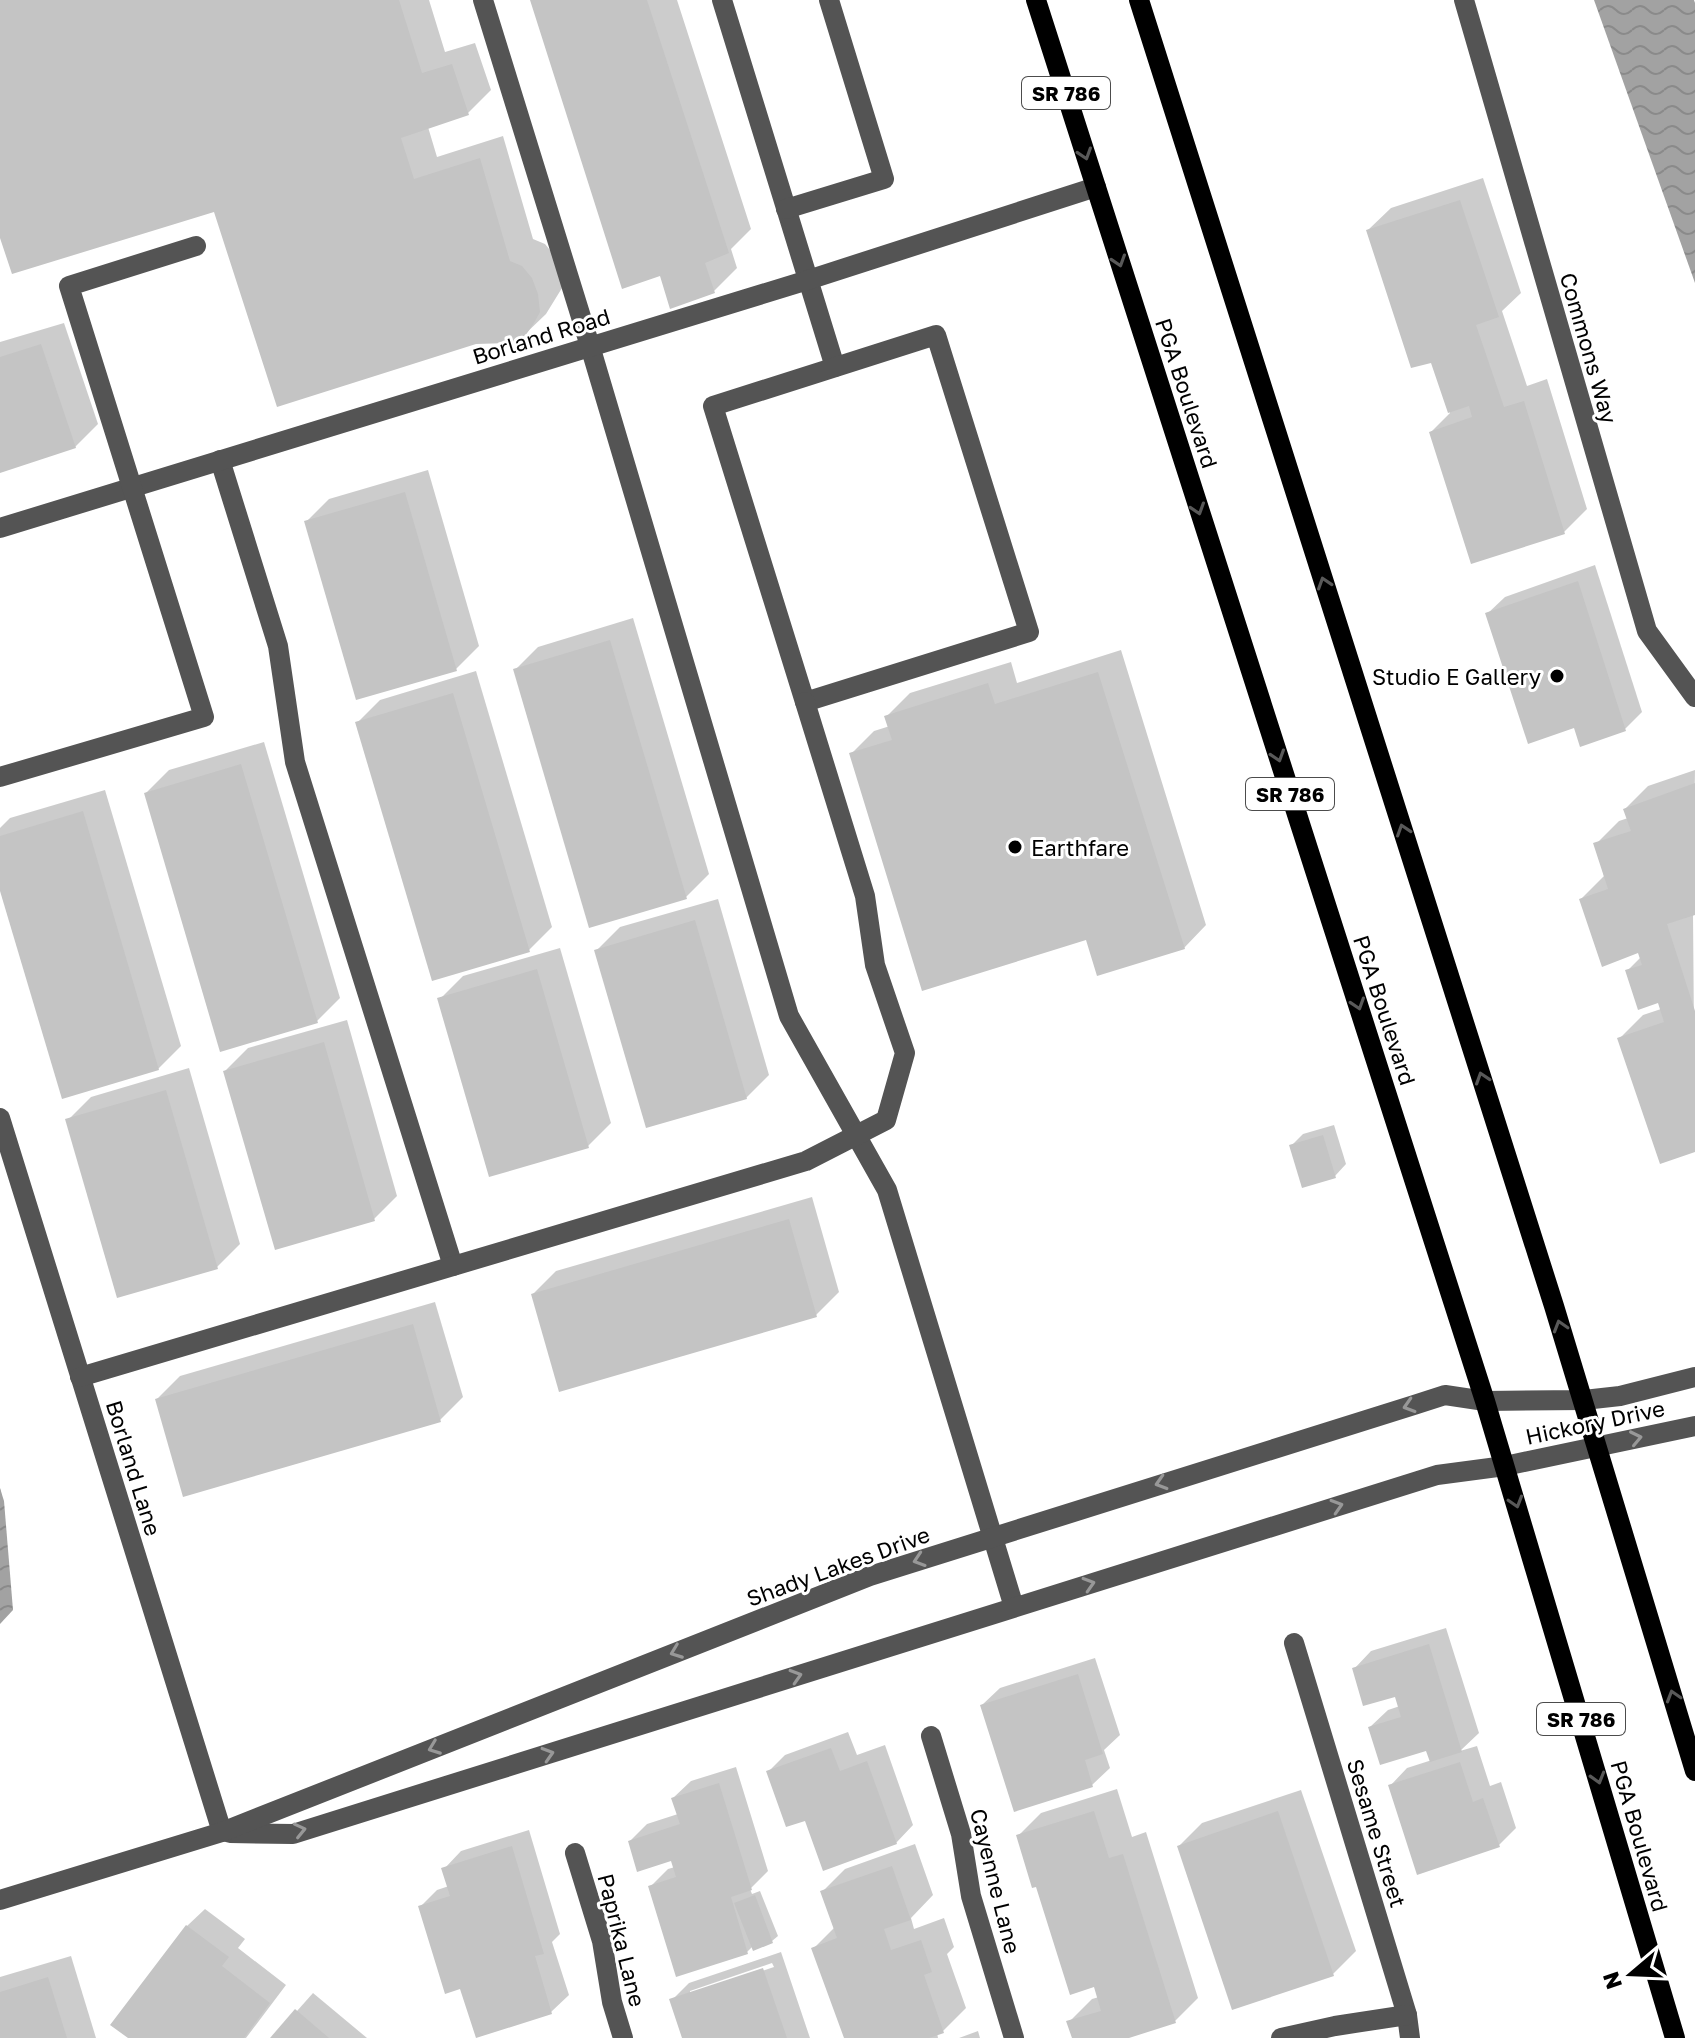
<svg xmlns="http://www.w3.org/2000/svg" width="1695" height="2038" font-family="'Golos Text',sans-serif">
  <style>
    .water { fill: url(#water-waves) }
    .shadow { fill: #0003; fill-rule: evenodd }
    .building { fill: #c4c4c4 }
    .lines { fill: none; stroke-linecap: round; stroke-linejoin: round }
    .minor { stroke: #545454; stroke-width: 20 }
    .major { stroke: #000; stroke-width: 20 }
    .oneway { stroke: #595959 }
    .oneway2 { stroke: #989898 }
    .poi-dot { fill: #000; stroke: #fff; stroke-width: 3 }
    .labels { text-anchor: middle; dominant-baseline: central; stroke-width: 6; stroke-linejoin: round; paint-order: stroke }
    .shield { fill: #fff; stroke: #4c4c4c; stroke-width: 2 }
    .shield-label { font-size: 20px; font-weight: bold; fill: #000 }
    .street-label { font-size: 22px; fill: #000; stroke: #fff }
    .poi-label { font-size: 22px; fill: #000; stroke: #fff; text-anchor: end }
  </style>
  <defs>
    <pattern id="water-waves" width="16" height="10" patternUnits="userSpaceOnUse" patternTransform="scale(2)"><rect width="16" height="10" fill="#a2a2a2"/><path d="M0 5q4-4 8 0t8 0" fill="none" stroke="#8a8a8a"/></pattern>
  </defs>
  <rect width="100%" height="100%" fill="#fff"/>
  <g class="water">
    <path d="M1594,0H1694L1695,3V283Z"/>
    <path d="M0,1488L4,1501L13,1610L0,1624Z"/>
  </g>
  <g class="shadow">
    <path d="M0,0H429L445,52L475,43L491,90L468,113L428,127L437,157L503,136L533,239L545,244L554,255L562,288L546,314L522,337L216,209L0,231Z"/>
    <path d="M532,0H677L751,229L731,249L737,268L714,291L661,273Z"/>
    <path d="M1483,178L1521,293L1502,311L1527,386L1547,379L1587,509L1564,532L1431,432L1450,413L1432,361L1368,230L1391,208Z"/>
    <path d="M64,323L98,424L75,447L0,471V342Z"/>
    <path d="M428,470L479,646L456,669L306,522L329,499Z"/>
    <path d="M1595,565L1642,712L1625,729L1487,614L1505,597Z"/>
    <path d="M633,618L709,874L686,897L515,670L538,647Z"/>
    <path d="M1121,650L1206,925L1184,948L1087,938L851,754L874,731L890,726L887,716L910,693L1011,662L1017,683Z"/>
    <path d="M476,671L552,927L529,950L357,723L380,700Z"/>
    <path d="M264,742L340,998L317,1021L146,793L169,770Z"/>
    <path d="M1695,770L1693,913L1695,1150L1620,1038L1643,1015L1661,1009L1659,1001L1627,971L1641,957L1639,951L1581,899L1604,876L1596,844L1619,821L1628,818L1625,809L1648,786Z"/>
    <path d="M105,790L181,1046L158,1069L0,884V828L10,818Z"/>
    <path d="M718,899L769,1075L746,1098L597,950L620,927Z"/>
    <path d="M560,948L611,1123L588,1146L440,999L463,976Z"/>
    <path d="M347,1020L397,1196L374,1219L225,1071L248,1048Z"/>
    <path d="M189,1068L240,1244L217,1267L68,1120L91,1097Z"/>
    <path d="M1334,1125L1346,1164L1335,1176L1292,1145L1303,1134Z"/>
    <path d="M812,1197L839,1292L816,1315L533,1294L556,1271Z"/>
    <path d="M435,1302L463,1397L440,1420L157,1399L180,1376Z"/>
    <path d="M1446,1628L1479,1733L1460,1751L1477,1746L1490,1786L1501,1782L1516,1828L1498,1846L1390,1786L1407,1768L1432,1760L1428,1749L1370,1727L1388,1710L1400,1706L1397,1694L1354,1669L1371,1651Z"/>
    <path d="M1095,1658L1120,1735L1104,1750L1110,1768L1092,1785L982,1705L1000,1688Z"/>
    <path d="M848,1732L857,1755L885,1745L913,1825L896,1843L807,1818L768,1772L785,1755Z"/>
    <path d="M736,1767L768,1871L750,1889L752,1894L760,1891L778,1936L772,1941L754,1948L753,1946L747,1952L651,1886L668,1869L675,1867L672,1859L630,1841L647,1824L678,1814L673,1798L691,1781Z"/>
    <path d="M1117,1789L1132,1837L1146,1832L1198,1998L1175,2021L1122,2038H1074L1069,2022L1092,1999L1099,1997L1095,1985L1037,1884L1018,1836L1041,1813Z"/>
    <path d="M1301,1790L1356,1951L1333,1974L1179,1846L1202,1823Z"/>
    <path d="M529,1830L560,1934L552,1942L569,1995L551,2012L420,1907L437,1890L449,1886L444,1869L461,1851Z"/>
    <path d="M915,1844L933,1895L911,1918L914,1929L944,1918L954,1947L947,1954L966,2008L943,2031L937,2033L938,2038H846L814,1948L835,1927L822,1892L845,1869Z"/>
    <path d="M205,1909L245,1939L238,1948L286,1985L246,2038H131L113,2024L187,1926Z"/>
    <path d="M781,1952L810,2038H684L672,2000L689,1983ZM772,1963L774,1967L690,1995V1991Z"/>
    <path d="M71,1956L96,2038H0V1977Z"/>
    <path d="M313,1993L367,2038H273Z"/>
    <path d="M978,2031L980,2038H959Z"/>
  </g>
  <g class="building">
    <path d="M0,0H399L422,73L452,64L469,115L401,138L414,179L480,158L510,261L522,266L532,278L538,294L540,312L534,323L523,339L510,343L476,344L277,407L214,212L12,274L0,238Z"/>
    <path d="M530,0H647L729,253L705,263L715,293L670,309L660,276L622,289Z"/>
    <path d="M1460,200L1499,317L1476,325L1504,407L1524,401L1565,534L1471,564L1429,432L1472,417L1469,406L1448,413L1431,363L1411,368L1366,230Z"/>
    <path d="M41,344L76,448L0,473V357Z"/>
    <path d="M405,492L457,671L356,700L304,521Z"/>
    <path d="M1578,581L1626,731L1580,747L1574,728L1528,744L1485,613Z"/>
    <path d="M610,640L687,899L589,928L513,669Z"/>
    <path d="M1098,672L1185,949L1097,976L1086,940L922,991L849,753L892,740L884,716L988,683L995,704Z"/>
    <path d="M453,693L530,952L432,981L355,722Z"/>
    <path d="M241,764L318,1023L220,1052L144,793Z"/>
    <path d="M1695,783V915L1667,924L1695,1011V1152L1660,1164L1617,1038L1664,1022L1658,1003L1638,1010L1625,970L1642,965L1638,953L1602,967L1579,899L1608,889L1593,843L1631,831L1623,809Z"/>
    <path d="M83,811L159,1070L62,1099L0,891V836Z"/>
    <path d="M695,920L747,1099L646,1128L594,950Z"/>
    <path d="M537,969L589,1148L489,1177L437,998Z"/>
    <path d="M324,1042L375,1221L275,1250L223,1071Z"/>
    <path d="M166,1090L218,1269L117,1298L65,1119Z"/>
    <path d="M1323,1135L1336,1178L1302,1188L1289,1145Z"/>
    <path d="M789,1219L817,1317L559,1392L531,1294Z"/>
    <path d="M413,1324L441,1422L183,1497L155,1399Z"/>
    <path d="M1429,1644L1462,1752L1430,1762L1426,1751L1380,1765L1368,1727L1401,1717L1395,1697L1363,1706L1352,1668Z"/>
    <path d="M1078,1674L1103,1754L1085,1760L1093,1787L1014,1812L980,1705Z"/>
    <path d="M831,1748L840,1771L867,1761L897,1844L823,1871L805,1821L786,1827L766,1771Z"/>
    <path d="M1460,1762L1473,1802L1483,1798L1500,1847L1417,1875L1388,1785Z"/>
    <path d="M719,1783L752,1890L731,1897L748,1954L676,1977L648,1886L676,1877L671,1861L637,1872L628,1841L680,1824L671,1798Z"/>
    <path d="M1094,1811L1109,1858L1123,1854L1176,2023L1129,2038H1072L1066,2021L1101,2011L1094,1987L1070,1995L1036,1887L1032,1888L1016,1835Z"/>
    <path d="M1278,1811L1334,1976L1232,2010L1177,1846Z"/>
    <path d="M512,1846L544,1954L535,1956L552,2014L476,2038L460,1989L445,1994L418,1906L450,1896L441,1868Z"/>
    <path d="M892,1866L911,1920L884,1929L891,1950L921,1940L932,1972L924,1975L944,2033L929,2038H844L811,1948L837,1938L820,1891Z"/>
    <path d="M755,1895L773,1943L753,1951L734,1903Z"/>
    <path d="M186,1925L229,1957L222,1966L270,2003L244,2038H128L110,2025Z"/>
    <path d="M763,1968L787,2038H682L669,1999Z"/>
    <path d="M48,1977L67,2038H0V1992Z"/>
    <path d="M295,2009L329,2038H270Z"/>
  </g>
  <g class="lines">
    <g class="minor">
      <path d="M483,0L590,346L789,1016L887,1190L1014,1607"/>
      <path d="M722,0L835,367"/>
      <path d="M1464,0L1647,631L1695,697"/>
      <path d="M786,209L884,179L829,0"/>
      <path d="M936,335L1029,632L805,702L713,406Z"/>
      <path d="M220,460L278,646L295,762L453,1266"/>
      <path d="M0,528L808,280L1096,187"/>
      <path d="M0,777L204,717L69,286L196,246"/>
      <path d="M0,1118L222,1832"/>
      <path d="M80,1377L806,1161L886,1120L905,1053L875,965L865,896L805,702"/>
      <path d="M1294,1643L1407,2015L1410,2038"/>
      <path d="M931,1736L961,1834L971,1896L1014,2038"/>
      <path d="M230,1833L293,1834L1437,1475L1505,1466L1695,1426"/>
      <path d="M575,1853L602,1941L612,2002L623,2038"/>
      <path d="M0,1900L222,1832L870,1576L1414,1405L1445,1395L1485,1401L1584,1400L1620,1396L1695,1377"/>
      <path d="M1281,2038L1335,2026L1407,2015"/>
    </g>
    <g class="major">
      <path d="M1036,0L1485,1401L1675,2038"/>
      <path d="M1139,0L1554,1306L1695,1771"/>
    </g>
  </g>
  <defs><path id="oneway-chevron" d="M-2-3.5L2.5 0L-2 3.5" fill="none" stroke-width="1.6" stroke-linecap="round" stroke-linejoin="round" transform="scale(2)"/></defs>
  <g class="oneway">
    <use href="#oneway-chevron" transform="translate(1085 154) rotate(72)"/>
    <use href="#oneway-chevron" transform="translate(1119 261) rotate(72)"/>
    <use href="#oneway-chevron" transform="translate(1198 509) rotate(72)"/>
    <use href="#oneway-chevron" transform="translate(1324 583) rotate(-108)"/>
    <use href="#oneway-chevron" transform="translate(1278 756) rotate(72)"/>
    <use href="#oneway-chevron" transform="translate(1403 830) rotate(-108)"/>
    <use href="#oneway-chevron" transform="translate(1358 1004) rotate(72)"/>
    <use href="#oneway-chevron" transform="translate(1482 1078) rotate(-108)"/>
    <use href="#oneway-chevron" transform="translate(1560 1326) rotate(-107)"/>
    <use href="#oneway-chevron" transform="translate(1516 1502) rotate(73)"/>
    <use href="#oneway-chevron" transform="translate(1673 1696) rotate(-107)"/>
    <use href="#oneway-chevron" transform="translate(1598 1778) rotate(74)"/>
  </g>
  <g class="oneway2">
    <use href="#oneway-chevron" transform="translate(1409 1406) rotate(163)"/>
    <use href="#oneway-chevron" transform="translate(1636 1438) rotate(-12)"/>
    <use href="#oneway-chevron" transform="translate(1161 1483) rotate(163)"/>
    <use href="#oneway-chevron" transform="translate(1337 1506) rotate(-17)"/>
    <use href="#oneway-chevron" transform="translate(919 1560) rotate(162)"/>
    <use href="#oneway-chevron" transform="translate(1089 1584) rotate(-17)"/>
    <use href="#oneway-chevron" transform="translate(676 1652) rotate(159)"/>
    <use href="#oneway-chevron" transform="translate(796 1676) rotate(-17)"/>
    <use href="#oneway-chevron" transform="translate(434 1748) rotate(159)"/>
    <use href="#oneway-chevron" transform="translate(548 1754) rotate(-17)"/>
    <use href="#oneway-chevron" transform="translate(300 1830) rotate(-13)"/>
  </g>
  <g class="poi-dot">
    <circle cx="1557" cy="676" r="8"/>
    <circle cx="1015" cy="847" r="8"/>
  </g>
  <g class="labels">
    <g class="shield">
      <rect x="1022" y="77" width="88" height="32" rx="6"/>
      <rect x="1246" y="778" width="88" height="32" rx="6"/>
      <rect x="1537" y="1703" width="88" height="32" rx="6"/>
    </g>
    <g class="shield-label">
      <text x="1066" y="93">SR 786</text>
      <text x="1290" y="794">SR 786</text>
      <text x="1581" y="1719">SR 786</text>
    </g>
    <g class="street-label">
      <text transform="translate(541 336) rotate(-17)">Borland Road</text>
      <text transform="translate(1589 348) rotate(74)">Commons Way</text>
      <text transform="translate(1187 393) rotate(72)">PGA Boulevard</text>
      <text transform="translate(1385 1010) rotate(72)">PGA Boulevard</text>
      <text transform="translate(1595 1422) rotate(-12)">Hickory Drive</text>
      <text transform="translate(134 1468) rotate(73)">Borland Lane</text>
      <text transform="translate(838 1566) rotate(-20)">Shady Lakes Drive</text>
      <text transform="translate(1377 1833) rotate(73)">Sesame Street</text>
      <text transform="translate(1640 1836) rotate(74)">PGA Boulevard</text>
      <text transform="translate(996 1881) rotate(76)">Cayenne Lane</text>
      <text transform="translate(622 1940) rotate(76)">Paprika Lane</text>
    </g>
    <g class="poi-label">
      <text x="1541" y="676">Studio E Gallery</text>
      <text x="1031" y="847" text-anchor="start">Earthfare</text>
    </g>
  </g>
  <g transform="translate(1631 1974) rotate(251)" stroke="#ffffff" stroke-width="6" paint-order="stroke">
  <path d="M0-6L14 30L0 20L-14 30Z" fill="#000000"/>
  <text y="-12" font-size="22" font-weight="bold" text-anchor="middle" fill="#000000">N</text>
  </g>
</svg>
